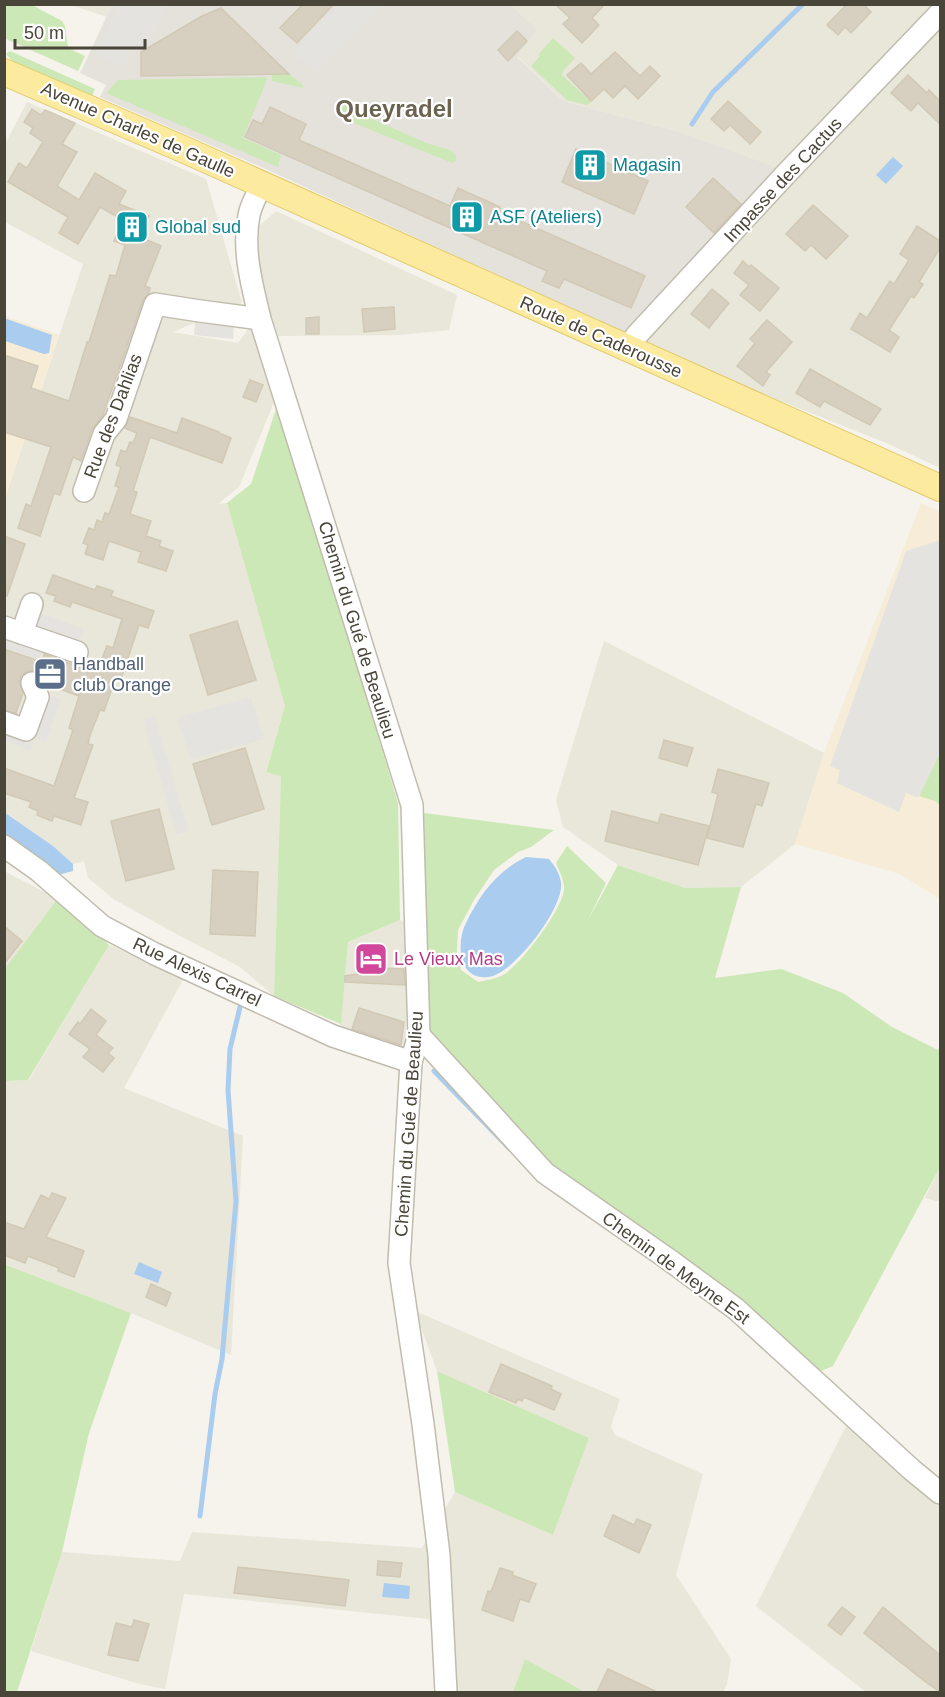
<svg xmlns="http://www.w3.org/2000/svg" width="945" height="1697" font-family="Helvetica,sans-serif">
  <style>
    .residential { fill: #e9e6da }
    .commercial { fill: #f6ecd8 }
    .industrial { fill: #e5e2dc }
    .green { fill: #cce8b6 }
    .parking { fill: #e4e3df }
    .water { fill: #aaccef }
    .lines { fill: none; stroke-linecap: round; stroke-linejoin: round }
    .stream { stroke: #aaccef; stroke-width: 5 }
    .building { fill: #d7d0c1; stroke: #d1c9b4; stroke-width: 1.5 }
    .minor-casing { stroke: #c1bcae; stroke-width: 24 }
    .major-casing { stroke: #e1ca6d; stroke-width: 28 }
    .minor { stroke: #fff; stroke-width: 21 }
    .major { stroke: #fcea9e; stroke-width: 26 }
    .labels { text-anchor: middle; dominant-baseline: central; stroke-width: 4.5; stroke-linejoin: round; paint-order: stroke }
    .street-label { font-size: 18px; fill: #4a4539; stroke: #fff }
    .culture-label { font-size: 18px; fill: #0d838f; stroke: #fff; text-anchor: start }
    .service-label { font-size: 18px; fill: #4e5e75; stroke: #fff; text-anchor: start }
    .hotel-label { font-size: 18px; fill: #b23c85; stroke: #fff; text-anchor: start }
    .district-label { font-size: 24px; font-weight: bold; fill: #6c6450; stroke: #fff }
  </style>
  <rect width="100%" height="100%" fill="#f5f3eb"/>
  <g class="residential">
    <path d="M71,5H112L107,17Z"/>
    <path d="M510,5H940V468L891,445L763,394L644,340L676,131L563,101L517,56Z"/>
    <path d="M27,102L206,179L242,303L173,332L238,343L264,307L257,275L258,227L276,211L457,295L449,330L400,335L278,336L262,344L277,395L239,487L218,504L227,503L285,706L266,771L281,775L274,996L240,967L182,937L115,900L88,878L84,861L73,864L53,846L5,812V499L83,264L5,222L4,146Z"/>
    <path d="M604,641L824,753L795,844L741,887L685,888L618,865L563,827L556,800Z"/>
    <path d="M4,871L58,899L5,970H4Z"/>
    <path d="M400,920L410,926L405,1054L340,1030L348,942Z"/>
    <path d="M109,945L185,976L124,1088L243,1136L231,1355L131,1313L5,1264L4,1081L29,1080Z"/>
    <path d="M940,1167V1202L925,1198Z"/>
    <path d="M415,1311L620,1399L611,1426L615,1435L703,1474L676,1575L731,1659L727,1684L723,1692H585L525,1659L513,1692H448L429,1619L184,1594L165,1689L140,1684L31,1651L62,1552L180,1561L192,1532L422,1548L455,1492L553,1535L589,1438L437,1371Z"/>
    <path d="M847,1424L940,1502V1692H866L756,1606Z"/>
  </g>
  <g class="commercial">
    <path d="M5,316L59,335L5,499Z"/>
    <path d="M921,503L940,512V899L900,874L795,844L824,753Z"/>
  </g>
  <path class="industrial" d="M112,5H510L537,30L517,57L563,101L676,131L775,167L777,175L627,334L259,166L100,97L106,85L80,73Z"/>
  <g class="green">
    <path d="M4,5H32L62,21L65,26L68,48L85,56L78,71L6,39L4,37Z"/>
    <path d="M553,38L575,58L563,71L562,75L591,102L587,105L567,100L531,66L540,56L538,55Z"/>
    <path d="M10,51L95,89L91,99C66,88 23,75 6,54Z"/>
    <path d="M289,74L303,85V88L272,81V75Z"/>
    <path d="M268,77L243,138L281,155L278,167L106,93L118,80Z"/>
    <path d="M342,103L362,110L361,114L426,143L450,150L456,155V161L452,163L339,117L337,112L339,104Z"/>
    <path d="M278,403L398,803L400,920L348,942L341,1024L274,996L281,776L266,772L285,706L227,503L251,484Z"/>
    <path d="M940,753V805L935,801L919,796Z"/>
    <path d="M424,813L554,830L531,847L518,852L494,870L474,900L458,930L457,951L461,970L478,982C486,980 494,979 501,976C518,969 567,904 564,886C563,878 559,870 556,863L567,846L606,883L587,922L618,865L685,888L741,887L715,978L781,969L843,993L892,1027L938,1050L940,1045V1167L833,1366L814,1374L552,1172L429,1040Z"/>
    <path d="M59,897L109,945L28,1080L5,1081L4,970Z"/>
    <path d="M4,1264L131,1313L89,1433L62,1552L17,1692H4Z"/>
    <path d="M437,1371L589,1438L553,1535L455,1492Z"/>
    <path d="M525,1659L585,1692H513Z"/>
  </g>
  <g class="parking">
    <path d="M337,4L382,5L316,73L292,52Z"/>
    <path d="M118,5H167L147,47L135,41L124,67L97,54Z"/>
    <path d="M195,321L234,324L233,339L194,335Z"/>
    <path d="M940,540V753L919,796L916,797L906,793L899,812L837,783L840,770L830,766L906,551Z"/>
    <path d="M35,611L83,629L78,642L30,625Z"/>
    <path d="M4,634L44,647L39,660L5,647Z"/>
    <path d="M48,694L61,699L46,742L34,737Z"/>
    <path d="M251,697L264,739L191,759L177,718Z"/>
    <path d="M155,716L188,831L176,834L143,719Z"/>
    <path d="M5,728L34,739L30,750L5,741Z"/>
  </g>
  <g class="water">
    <path d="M893,157L903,166L886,184L876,175Z"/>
    <path d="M4,318L52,335L49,353L44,354L5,341Z"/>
    <path d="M4,812L53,846L73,864V871L58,875L5,834Z"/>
    <path d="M526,857L549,859C555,866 560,874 561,883C564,908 516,969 493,976C459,985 455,944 466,923C480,894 497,871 526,857Z"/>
    <path d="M139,1262L162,1272L158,1283L134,1274Z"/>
    <path d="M384,1583L410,1586L409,1599L382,1597Z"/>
  </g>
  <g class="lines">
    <g class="stream">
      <path d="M692,124L713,92L803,4"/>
      <path d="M434,1071L509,1148"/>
      <path d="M200,1516L215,1394L222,1359L236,1201L228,1090L230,1049L240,1007"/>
    </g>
  </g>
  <g class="building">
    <path d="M303,4H334L297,43L280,28Z"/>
    <path d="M555,4H605L592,18L599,25L582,43L563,24L570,18Z"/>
    <path d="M847,4H863L871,12L851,33L845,27L838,35L827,25Z"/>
    <path d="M221,8L289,74L141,76V52L202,16Z"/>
    <path d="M517,31L527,41L508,61L498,50Z"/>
    <path d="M615,52L640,76L650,66L660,76L638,99L625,86L613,98L604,89L591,101L567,75L581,63L591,74Z"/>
    <path d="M908,75L927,93L929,90L940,101V124L918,103L911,111L891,93Z"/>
    <path d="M728,101L761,132L750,144L730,125L724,131L711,119Z"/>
    <path d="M270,107L306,124L299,140L450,206L458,188L500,207V212L645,276L631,308L564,279L559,288L542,281L547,271L245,137L253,120L262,124Z"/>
    <path d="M32,109L41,115L45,110L75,123L62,144L77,152L57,186L79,200L95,173L126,191L119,204L149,216L140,237L161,246L145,286L150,288L149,293L143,300L103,415L92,429L81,461L73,457L60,495L54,493L40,536L18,528L26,504L31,506L51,447L4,432V355L38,366L31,388L69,401L87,342H89L110,275L116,276L125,245L114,241L123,220L100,207L78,244L59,233L68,217L8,182L19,163L27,168L43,142L30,133L33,128L24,122Z"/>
    <path d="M576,149L648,181L634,214L562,182Z"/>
    <path d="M713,178L741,204L714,233L686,207Z"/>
    <path d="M813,205L848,236L826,259L811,245L805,251L786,234Z"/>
    <path d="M917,226L940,241V248L919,282L923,284L914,298L911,296L889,330L899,337L890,352L851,329L860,313L867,318L890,281L894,284L909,260L900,254Z"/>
    <path d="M743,261L749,267L751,265L779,288L760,311L740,295L749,285L734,273Z"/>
    <path d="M712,289L729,303L709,328L691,314Z"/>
    <path d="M394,307L395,329L364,332L362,309Z"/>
    <path d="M319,317V334H306V318Z"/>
    <path d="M767,320L792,342L766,372L770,375L763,386L737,366L755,343L750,339Z"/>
    <path d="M810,369L881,409L870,425L824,401L820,407L796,393Z"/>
    <path d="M250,380L263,385L256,402L243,397Z"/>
    <path d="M130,417L177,433L182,418L219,432V433L231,438L222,463L150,437L133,491L137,492L130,514L151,521L146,536L161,541L159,546L173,551L166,571L138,562L141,552L109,541L103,560L85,554L88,545L83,543L89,528L94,530L97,520L102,522L105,513L109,514L119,487L115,486L121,467L116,465L121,450L126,452L130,442L133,443L137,433L125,428Z"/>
    <path d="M4,536L25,544L7,596H4Z"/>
    <path d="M53,575L95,590L97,586L113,591L111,596L154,611L148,628L139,625L121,679L116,677L104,711L100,710L90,735L88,744L93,745L74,798L88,802L81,825L54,816L52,821L37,815L38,811L29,807L31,802L4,793V768L54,786L73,730L69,728L79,696L46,684L39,673L34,670L28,671L22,675L19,681L23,693L16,713L4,710V649L42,662L44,654L93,672L94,670L97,671L107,646L113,648L122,619L72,602L70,607L54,601L56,596L46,593Z"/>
    <path d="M237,621L256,680L208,695L190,635Z"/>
    <path d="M664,740L693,748L687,766L659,758Z"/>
    <path d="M245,748L264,809L212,825L193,764Z"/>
    <path d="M718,769L769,783L762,806L756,804L743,847L707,838L718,794L712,792Z"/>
    <path d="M159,809L174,869L126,881L111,821Z"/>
    <path d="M612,811L658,823L661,814L709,826L698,865L605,841Z"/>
    <path d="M213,870L258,872L255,936L210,934Z"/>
    <path d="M4,926L22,941L4,964Z"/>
    <path d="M378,968L404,969L405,985L345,982V976L378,971Z"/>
    <path d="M359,1008L404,1022L401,1045L352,1029Z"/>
    <path d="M91,1009L106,1021L96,1035L113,1048L108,1053L114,1058L103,1072L83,1057L90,1049L69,1034L78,1022L80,1024Z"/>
    <path d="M52,1193L66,1198L46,1237L84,1251L74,1277L58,1271L59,1268L28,1256L25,1263L4,1255V1222L24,1229L41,1195L49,1199Z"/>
    <path d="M151,1284L171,1293L166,1306L146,1297Z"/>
    <path d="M501,1364L552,1386L551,1389L561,1394L554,1410L524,1397L522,1401L518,1399L516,1403L489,1392Z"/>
    <path d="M613,1515L634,1525L637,1519L651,1525L639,1553L604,1536Z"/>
    <path d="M378,1561L402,1563L400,1577L377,1575Z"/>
    <path d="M238,1567L349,1580L345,1606L234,1593Z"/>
    <path d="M500,1568L513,1572L512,1575L536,1584L529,1602L520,1599L513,1621L482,1610L488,1591L491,1592Z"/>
    <path d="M842,1607L855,1617L841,1635L828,1625Z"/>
    <path d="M883,1607L940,1655V1692L923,1680L864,1633Z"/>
    <path d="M134,1620L149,1624L138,1661L108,1655L116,1623L132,1627Z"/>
    <path d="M608,1669L657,1692H597Z"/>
  </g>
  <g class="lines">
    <defs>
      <g id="minor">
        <path d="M262,185C257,194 251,205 249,215C242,250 252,285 260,319L412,805L419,1035L411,1062L399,1263L423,1424L439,1555L446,1692"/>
        <path d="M628,349L636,336L785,175L940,13"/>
        <path d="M84,491L104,434L116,419L155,304L200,311L260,319"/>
        <path d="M4,627L77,652"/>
        <path d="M22,633L32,604"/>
        <path d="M4,722L26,730L38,697L32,683"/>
        <path d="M4,846L39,871L102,926L155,954L333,1036L411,1062"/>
        <path d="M419,1035L545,1173L668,1259L736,1309L912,1470L940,1493"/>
      </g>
      <path id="major" d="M4,72L185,150L940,488"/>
    </defs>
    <use href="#minor" class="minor-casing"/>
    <use href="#major" class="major-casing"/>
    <use href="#minor" class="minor"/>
    <use href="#major" class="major"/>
  </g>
  <defs>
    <symbol id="building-square" viewBox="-11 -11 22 22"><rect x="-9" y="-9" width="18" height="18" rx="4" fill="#0f9aa8" stroke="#fff"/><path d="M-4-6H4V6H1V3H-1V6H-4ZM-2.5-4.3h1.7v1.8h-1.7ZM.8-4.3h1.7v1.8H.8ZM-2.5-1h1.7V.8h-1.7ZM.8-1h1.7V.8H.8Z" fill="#fff"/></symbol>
    <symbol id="office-square" viewBox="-11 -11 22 22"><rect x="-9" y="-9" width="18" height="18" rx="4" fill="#5c6f8a" stroke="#fff"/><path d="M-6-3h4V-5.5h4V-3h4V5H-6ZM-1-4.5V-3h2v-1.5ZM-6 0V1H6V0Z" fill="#fff"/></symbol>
    <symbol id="hotel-square" viewBox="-11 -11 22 22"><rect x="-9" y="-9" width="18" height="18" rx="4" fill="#d1479c" stroke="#fff"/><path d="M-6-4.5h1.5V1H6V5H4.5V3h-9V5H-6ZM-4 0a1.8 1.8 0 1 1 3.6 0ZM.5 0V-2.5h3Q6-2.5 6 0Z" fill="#fff"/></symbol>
  </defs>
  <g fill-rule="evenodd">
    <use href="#building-square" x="571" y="146" width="38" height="38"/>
    <use href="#building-square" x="448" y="198" width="38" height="38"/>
    <use href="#building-square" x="113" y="208" width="38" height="38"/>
    <use href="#office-square" x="31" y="655" width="38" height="38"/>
    <use href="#hotel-square" x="352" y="940" width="38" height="38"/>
  </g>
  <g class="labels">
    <g class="street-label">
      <text transform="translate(138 130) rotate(24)">Avenue Charles de Gaulle</text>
      <text transform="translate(783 180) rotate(-47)">Impasse des Cactus</text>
      <text transform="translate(601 337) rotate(24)">Route de Caderousse</text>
      <text transform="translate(113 416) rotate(-69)">Rue des Dahlias</text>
      <text transform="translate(357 630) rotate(73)">Chemin du Gué de Beaulieu</text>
      <text transform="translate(197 972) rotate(25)">Rue Alexis Carrel</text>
      <text transform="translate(409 1124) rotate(-86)">Chemin du Gué de Beaulieu</text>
      <text transform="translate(676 1268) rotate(36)">Chemin de Meyne Est</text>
    </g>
    <g class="culture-label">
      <text x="613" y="165">Magasin</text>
      <text x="490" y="217">ASF (Ateliers)</text>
      <text x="155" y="227">Global sud</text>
    </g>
    <g class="service-label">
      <text x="73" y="664">Handball<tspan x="73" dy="21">club Orange</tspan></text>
    </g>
    <g class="hotel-label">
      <text x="394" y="959">Le Vieux Mas</text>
    </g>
    <g class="district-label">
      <text x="394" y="108">Queyradel</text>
    </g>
  </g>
  <rect width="945" height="1697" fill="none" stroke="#4a4539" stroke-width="12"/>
  <path d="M15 39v9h130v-9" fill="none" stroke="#4a4539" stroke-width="3"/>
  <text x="24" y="39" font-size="18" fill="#4a4539" stroke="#ffffff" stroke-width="4.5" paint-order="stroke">50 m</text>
</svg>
